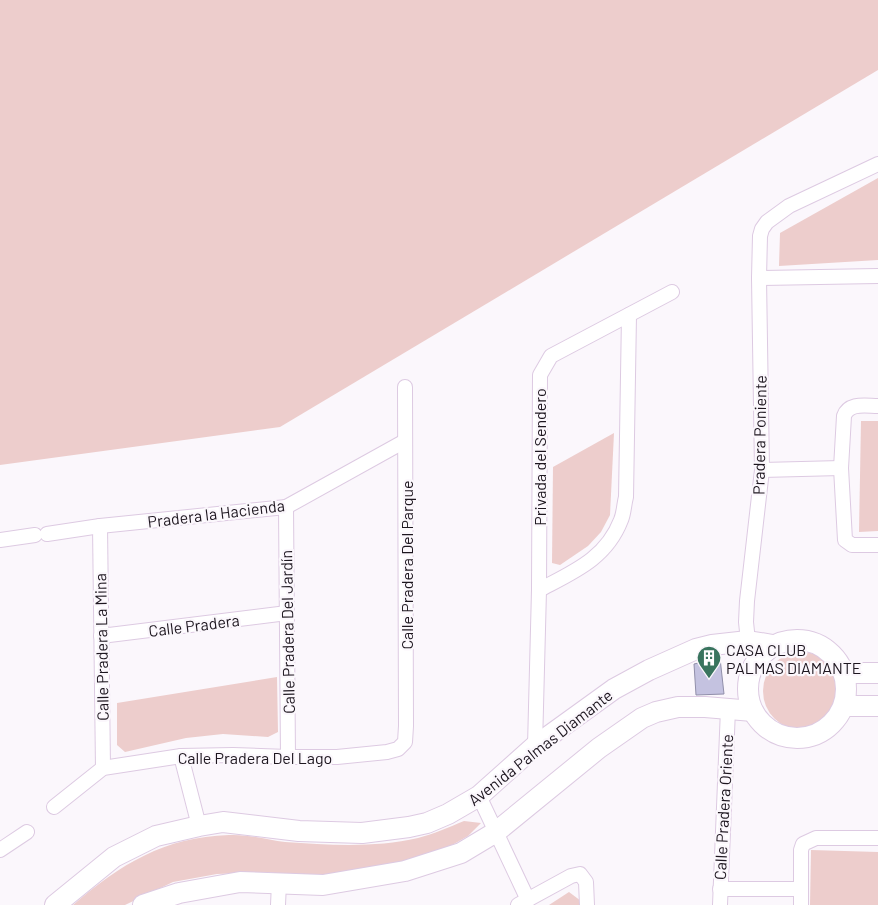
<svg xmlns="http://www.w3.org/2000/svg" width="878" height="905" font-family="Barlow,sans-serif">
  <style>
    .green { fill: #edcdcc }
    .building { fill: #c4c2e0; stroke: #918faa }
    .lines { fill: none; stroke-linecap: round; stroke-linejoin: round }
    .street-casing { stroke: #ddcae2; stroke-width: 16 }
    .secondary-casing { stroke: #ddcae2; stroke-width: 22 }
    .street { stroke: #fff; stroke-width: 14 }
    .secondary { stroke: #fff; stroke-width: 20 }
    .labels { text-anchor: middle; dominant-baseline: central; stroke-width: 4.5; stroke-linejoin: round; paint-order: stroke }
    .street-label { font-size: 16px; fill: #1d161f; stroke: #fbf7fc }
    .poi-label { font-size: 16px; fill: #1d161f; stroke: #fbf7fc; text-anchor: start }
  </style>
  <rect width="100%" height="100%" fill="#fbf7fc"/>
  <g class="green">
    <path d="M0,0H878V70L280,427L0,465Z"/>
    <path d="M878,178V260L779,266L780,233Z"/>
    <path d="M861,421H878V531L859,532Z"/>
    <path d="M614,433L610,515L601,532L588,546L560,565L552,563L553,467Z"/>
    <circle cx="802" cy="691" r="39"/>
    <path d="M277,677L278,732L268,737L223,734L186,738L125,752L117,745V703Z"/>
    <path d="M464,821L481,823L468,836L447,848L405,863L325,875L284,874L266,872L217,874L173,882L125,905H73C121,864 164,837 229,835C248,834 267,840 285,842C329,845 375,848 418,838C434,834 449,827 464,821Z"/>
    <path d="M811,850L878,852V905H810Z"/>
    <path d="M569,892L581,901L580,905H549Z"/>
  </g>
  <path class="building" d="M720,658L724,694L696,695L694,664Z"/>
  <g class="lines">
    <defs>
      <g id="street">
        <path d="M759,278L878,276"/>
        <path d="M878,406C866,406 849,402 844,416L841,468L845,540L852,545H878"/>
        <path d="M762,470L841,468"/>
        <path d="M286,507L288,757"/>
        <path d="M100,526L103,768"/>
        <path d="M47,534L100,526L286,507L405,441"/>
        <path d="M0,540L35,535"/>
        <path d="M539,590C573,572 606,559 621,520C624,513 624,504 626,497L629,315"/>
        <path d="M101,636L287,613"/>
        <path d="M748,641L746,622L747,601L762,470L759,278L760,236L762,229L767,222L789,206L878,164"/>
        <path d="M535,746L539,590L540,375L551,356L672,292"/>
        <path d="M181,756L199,826"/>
        <path d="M479,796L528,900"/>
        <path d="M54,807L103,768L181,756L233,755L288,757H337L387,752L398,749L405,742L406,726L405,387"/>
        <path d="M0,850L27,832"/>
        <path d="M720,889H801"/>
        <path d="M278,905L279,883"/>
        <path d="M518,905L571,876L580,874L586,882L587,905"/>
        <path d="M720,905L728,709"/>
        <path d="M801,905V850L803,844L816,838H878"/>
      </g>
      <g id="secondary">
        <circle cx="797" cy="689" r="49"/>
        <path d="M844,673H878"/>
        <path d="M844,706H878"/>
        <path d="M55,905L114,857L156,836L199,826L223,822L299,831L362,833L409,827L427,823L448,814L479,796L535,746L614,689L649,670L696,649L712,645L748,641L773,645"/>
        <path d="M143,905L179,893L240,882L323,885L405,871L461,853L496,832L599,748L642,718L656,712L678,707H705L753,711"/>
      </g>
    </defs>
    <use href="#street" class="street-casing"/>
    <use href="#secondary" class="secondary-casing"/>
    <use href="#street" class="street"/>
    <use href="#secondary" class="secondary"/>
  </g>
  <defs>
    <symbol id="building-pin" viewBox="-11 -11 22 30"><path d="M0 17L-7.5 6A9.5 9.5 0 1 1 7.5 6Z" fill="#39745e" stroke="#fbf7fc"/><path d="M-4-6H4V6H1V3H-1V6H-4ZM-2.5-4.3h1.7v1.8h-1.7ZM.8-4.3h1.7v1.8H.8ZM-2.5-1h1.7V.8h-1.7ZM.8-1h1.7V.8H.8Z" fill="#fff"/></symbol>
  </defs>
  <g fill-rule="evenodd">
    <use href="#building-pin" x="695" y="644" width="28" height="38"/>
  </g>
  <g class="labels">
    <g class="street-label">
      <text transform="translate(759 435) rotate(-89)">Pradera Poniente</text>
      <text transform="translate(539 457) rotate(-90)">Privada del Sendero</text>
      <text transform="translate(216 513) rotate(-7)">Pradera la Hacienda</text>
      <text transform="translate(406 565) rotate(-90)">Calle Pradera Del Parque</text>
      <text transform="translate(194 625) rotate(-7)">Calle Pradera</text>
      <text transform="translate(287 632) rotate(-91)">Calle Pradera Del Jardín</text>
      <text transform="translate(101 647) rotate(-91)">Calle Pradera La Mina</text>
      <text transform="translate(540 747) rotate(-38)">Avenida Palmas Diamante</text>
      <text x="255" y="757">Calle Pradera Del Lago</text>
      <text transform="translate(723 807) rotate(-87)">Calle Pradera Oriente</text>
    </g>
    <g class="poi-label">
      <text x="726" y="649">CASA CLUB<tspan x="726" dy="18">PALMAS DIAMANTE</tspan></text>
    </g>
  </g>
</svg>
